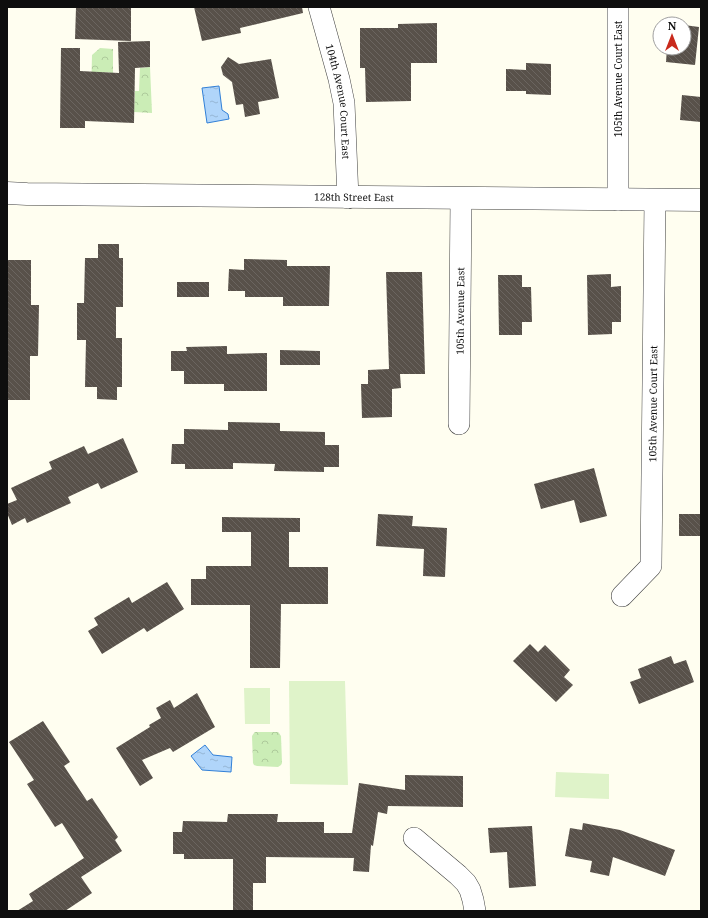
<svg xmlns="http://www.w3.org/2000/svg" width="708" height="918" font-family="'Noto Serif',serif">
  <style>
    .park { fill: url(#park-crowns) }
    .pitch { fill: #dff3c9 }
    .water { fill: url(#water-ripples); stroke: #3280d7 }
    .building { fill: url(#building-back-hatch) }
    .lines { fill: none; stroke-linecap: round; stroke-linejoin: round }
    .minor-casing { stroke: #414141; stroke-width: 22 }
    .tertiary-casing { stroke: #414141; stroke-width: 23 }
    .minor { stroke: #fff; stroke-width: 21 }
    .tertiary { stroke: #fff; stroke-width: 22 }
    .labels { text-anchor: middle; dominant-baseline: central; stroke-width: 4; stroke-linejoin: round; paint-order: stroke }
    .street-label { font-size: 10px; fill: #0e0e0e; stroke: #fff }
  </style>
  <defs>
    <pattern id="park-crowns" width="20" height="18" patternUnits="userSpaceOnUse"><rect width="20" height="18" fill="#cbedb6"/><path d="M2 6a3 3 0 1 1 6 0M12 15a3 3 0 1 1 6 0" fill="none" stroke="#adca9b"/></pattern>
    <pattern id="water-ripples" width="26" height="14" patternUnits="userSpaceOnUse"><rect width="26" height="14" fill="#b0d5fa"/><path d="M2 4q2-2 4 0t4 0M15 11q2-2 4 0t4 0" fill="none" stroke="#96b6d5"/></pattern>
    <pattern id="building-back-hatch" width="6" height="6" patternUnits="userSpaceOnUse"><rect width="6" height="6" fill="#58514a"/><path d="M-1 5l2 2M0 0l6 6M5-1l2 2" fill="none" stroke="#6b6560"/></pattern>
  </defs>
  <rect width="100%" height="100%" fill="#fffef0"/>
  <g class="park">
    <path d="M100,48L113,49V73L105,72L91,97L92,55Z"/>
    <path d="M150,67L152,113L134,112L135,91H139L140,68Z"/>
    <path d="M255,732H278L279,733L281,736L282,763L281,765L278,767L257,766L254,765L253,763L252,736L254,733Z"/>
  </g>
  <g class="pitch">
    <path d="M289,681H345L348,785L290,784Z"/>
    <path d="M244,688H270V724H245Z"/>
    <path d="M556,772L609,774V799L555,797Z"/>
  </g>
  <g class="water">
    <path d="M219,86L222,110L228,114L229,119L207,123L202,88Z"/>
    <path d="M205,745L213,755L232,757L231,772L202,770L191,756Z"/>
  </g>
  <g class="building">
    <path d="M76,7H131V41L75,39Z"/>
    <path d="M194,7H302L303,13L240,28L241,33L202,41Z"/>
    <path d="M437,23V63H411V101L366,102L365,68H360V28H398V24Z"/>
    <path d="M684,25L699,27L695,65L666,62L667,48H684Z"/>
    <path d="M150,41V67L135,68L134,123L85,121V128H60L61,48H80V71L119,73L118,42Z"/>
    <path d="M228,57L239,64L271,59L279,98L258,102L260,114L245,117L243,104L236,105L232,82L223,75L221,67Z"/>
    <path d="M526,63L551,64V95L526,94V91H506V69L526,70Z"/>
    <path d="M682,95L701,97V122L680,120Z"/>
    <path d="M98,244H119V258H123V307H116V338H122V387H117V400L97,399V387H85L86,340H77V303H84L85,258H98Z"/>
    <path d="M244,259L287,260V266H330L329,306H283V297H245V291H228L229,269L244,270Z"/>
    <path d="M7,260H31V305H39L38,356H30V400H7Z"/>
    <path d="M386,272H422L425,374H400L401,388L392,389V417L362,418L361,384H368V370L389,369Z"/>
    <path d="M611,274V287L621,286V322H612V334L588,335L587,275Z"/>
    <path d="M498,275H522V287H531L532,322H522V335H499Z"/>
    <rect x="177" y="282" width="32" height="15"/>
    <path d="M227,346V354L267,353V391H224V384H184V371H171V351H187L186,347Z"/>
    <path d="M280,350L320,351V365H280Z"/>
    <path d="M228,422L280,423V431L325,432V445H339V467H324V472L274,471L275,464L233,463V469H185V464H171L172,444H184V429L228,430Z"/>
    <path d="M123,438L138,472L101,489L98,483L68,497L71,503L27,523L25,518L12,525L7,513V504L17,500L11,488L52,469L49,462L84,446L88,454Z"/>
    <path d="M594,468L607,516L580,523L574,500L541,509L534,484Z"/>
    <path d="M378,514L413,516L412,526L447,528L445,577L423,576L424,549L376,546Z"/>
    <rect x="679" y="514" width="22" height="22"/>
    <path d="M222,517L300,518V532H289V567H328V604H281L280,668H250V605H191V579H206V566H251V532H222Z"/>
    <path d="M167,582L184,609L147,632L144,628L102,654L88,631L98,625L94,618L129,597L132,603Z"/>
    <path d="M530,644L538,652L545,645L570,670L564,677L573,685L556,702L513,661Z"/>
    <path d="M671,656L674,664L686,660L694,682L639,704L630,682L641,678L638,669Z"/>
    <path d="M197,693L215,727L173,752L170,748L142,760L153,778L140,786L116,748L150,727L149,725L161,718L156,708L170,700L174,708Z"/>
    <path d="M43,721L70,762L64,766L87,801L92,798L118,837L115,840L122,851L81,877L92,893L65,911H17L33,901L29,894L84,858L62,823L55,827L27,784L34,780L9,742Z"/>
    <path d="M405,775L463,776V807L388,806L387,814L378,812L373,846L371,845L369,872L353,871L354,858L266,857V883H253V911H233V859H184V854H173V832H182L183,821L227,822L228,814H278L277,822H324V833H352L359,783L405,790Z"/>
    <path d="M583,823L620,830L675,850L665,876L613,857L609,876L590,872L592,861L565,856L570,828L582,830Z"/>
    <path d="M532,826L536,886L509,888L507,852L490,853L488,828Z"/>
  </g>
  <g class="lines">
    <defs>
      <g id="minor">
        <path id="s1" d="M319,7L339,79L344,103L348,198"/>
        <path d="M618,200V7"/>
        <path id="s2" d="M459,424L461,199"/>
        <path id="s3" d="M622,596L651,566L655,200"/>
        <path d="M414,838L458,875L466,883L470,890L473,900L475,911"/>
      </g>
      <g id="tertiary">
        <path id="s4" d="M7,193L27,194L701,200"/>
      </g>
    </defs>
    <use href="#minor" class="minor-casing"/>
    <use href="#tertiary" class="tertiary-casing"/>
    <use href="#minor" class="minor"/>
    <use href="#tertiary" class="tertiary"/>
  </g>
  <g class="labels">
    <g class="street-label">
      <text transform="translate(618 79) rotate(-90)">105th Avenue Court East</text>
      <text stroke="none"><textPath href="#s1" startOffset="97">104th Avenue Court East</textPath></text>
      <text stroke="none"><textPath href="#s4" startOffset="347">128th Street East</textPath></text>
      <text stroke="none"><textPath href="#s2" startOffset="113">105th Avenue East</textPath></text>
      <text stroke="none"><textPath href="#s3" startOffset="204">105th Avenue Court East</textPath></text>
    </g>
  </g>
  <rect width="708" height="918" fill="none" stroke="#0e0e0e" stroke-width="16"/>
  <g transform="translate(672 36)"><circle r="19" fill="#ffffff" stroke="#9f9f9f"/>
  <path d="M0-3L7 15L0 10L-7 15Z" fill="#c92a1c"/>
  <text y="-6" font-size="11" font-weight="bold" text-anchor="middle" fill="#0e0e0e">N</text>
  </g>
</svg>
